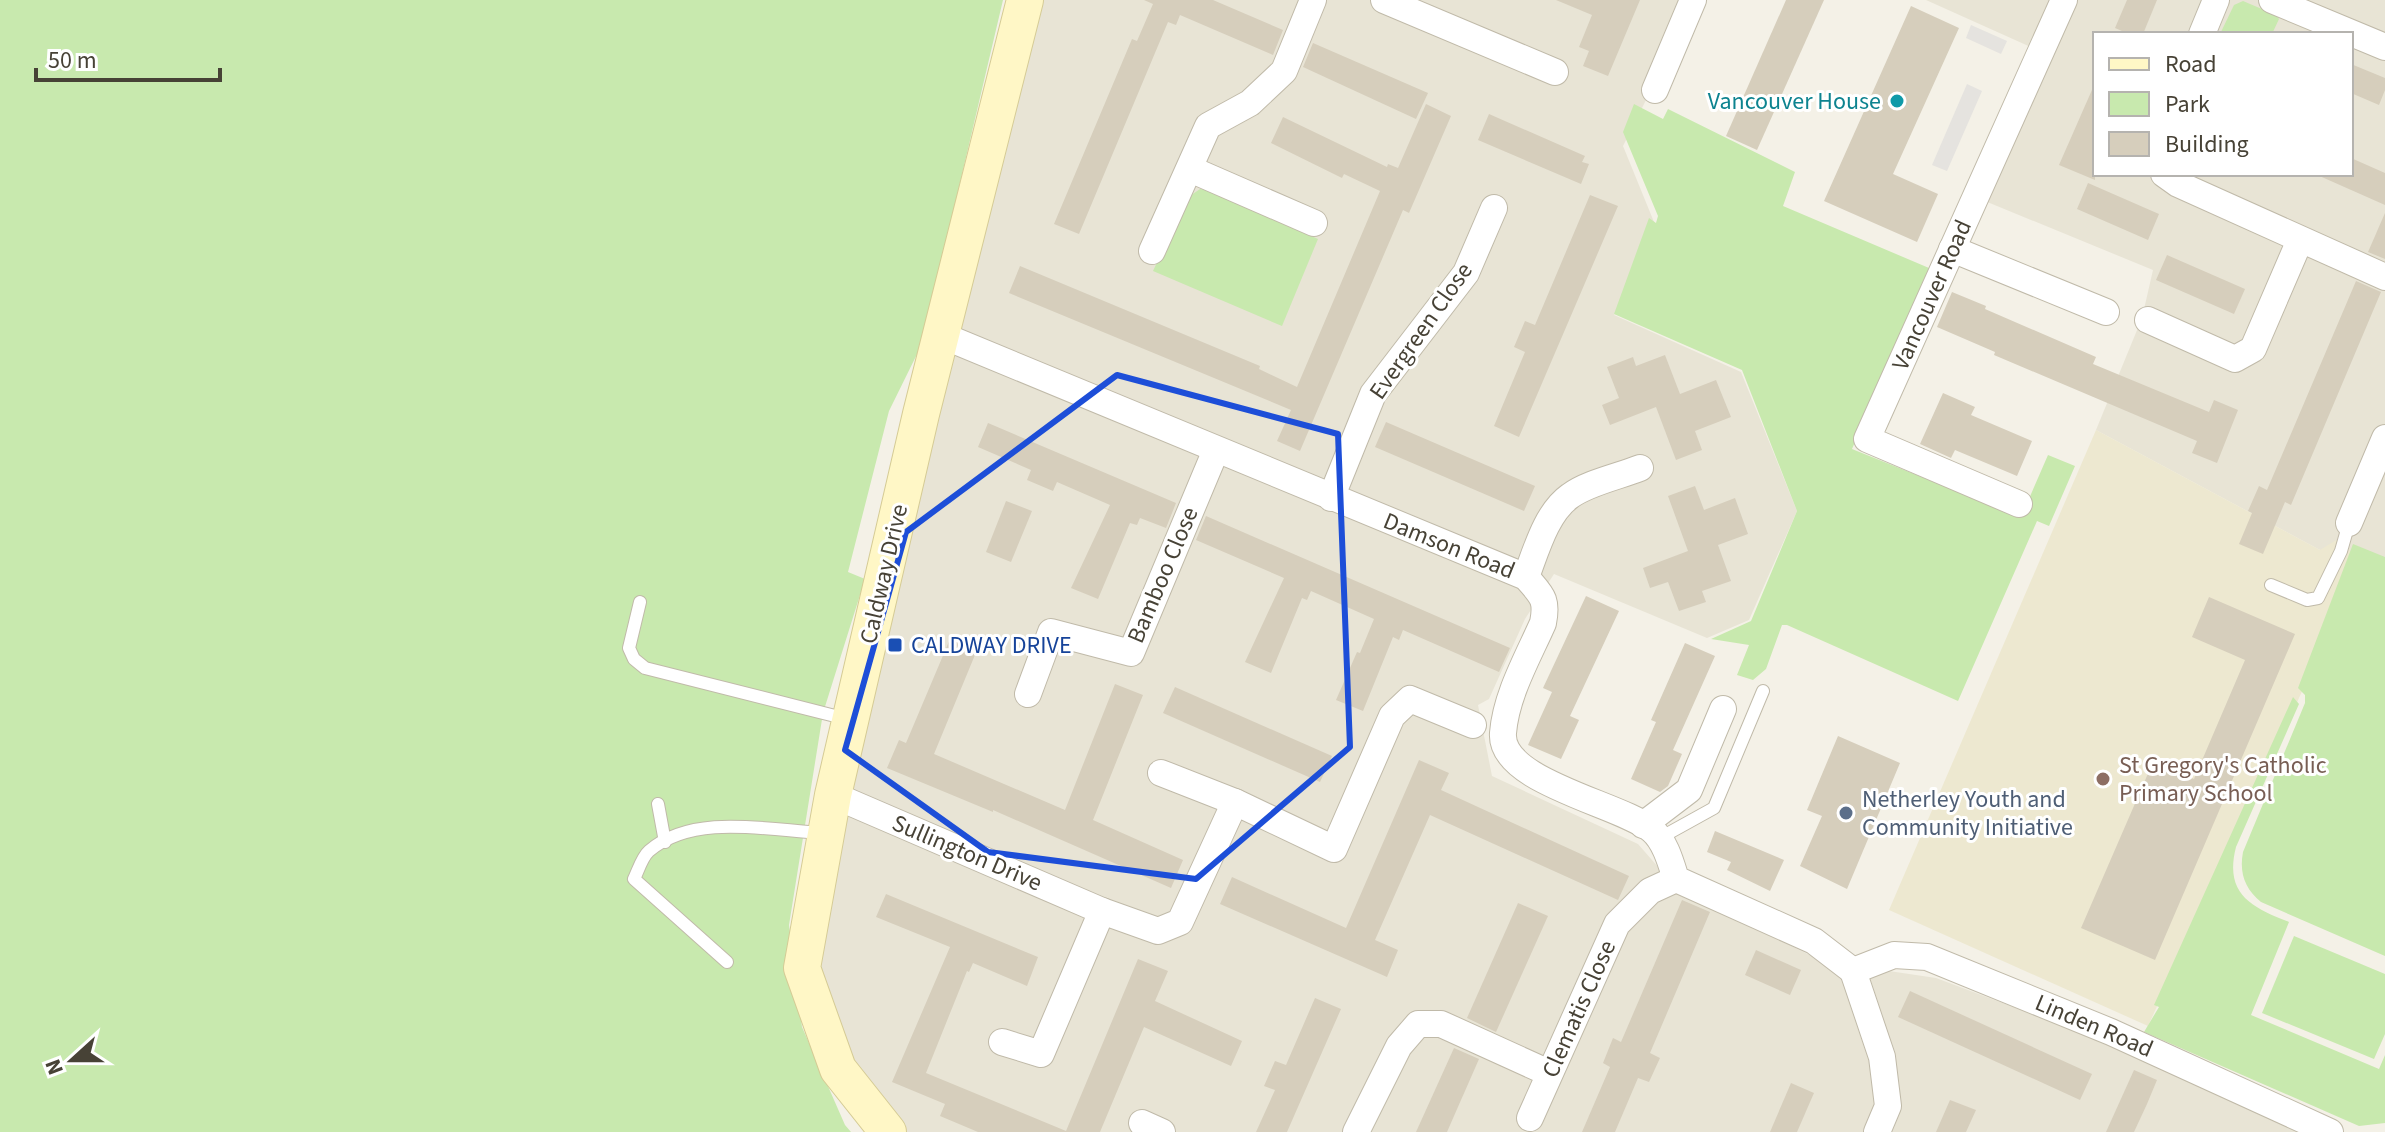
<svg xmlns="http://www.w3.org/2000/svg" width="2385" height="1132" font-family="'Source Sans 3',sans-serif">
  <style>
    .residential { fill: #e8e4d5; fill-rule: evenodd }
    .education { fill: #ede8d0 }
    .green { fill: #c8e9ae }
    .parking { fill: #e5e3df }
    .building { fill: #d6cebc }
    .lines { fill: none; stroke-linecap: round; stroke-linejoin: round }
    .lane-casing { stroke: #c0baa9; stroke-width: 14 }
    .street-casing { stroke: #c0baa9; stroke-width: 28 }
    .secondary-casing { stroke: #d5cb95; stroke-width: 38 }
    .lane { stroke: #fff; stroke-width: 12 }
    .street { stroke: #fff; stroke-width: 26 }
    .secondary { stroke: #fff7c6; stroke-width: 36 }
    .marked { fill: none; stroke: #1d4ed8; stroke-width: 6; stroke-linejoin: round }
    .culture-dot { fill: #0f9aa8; stroke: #fff; stroke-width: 3 }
    .transit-dot { fill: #1a4fb4; stroke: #fff; stroke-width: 3 }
    .education-dot { fill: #8d6e63; stroke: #fff; stroke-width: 3 }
    .service-dot { fill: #5c6f8a; stroke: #fff; stroke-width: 3 }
    .labels { text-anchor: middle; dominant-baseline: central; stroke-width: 6; stroke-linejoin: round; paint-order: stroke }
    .culture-label { font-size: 24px; fill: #0d838f; stroke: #fff; text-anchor: end }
    .street-label { font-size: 24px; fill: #474236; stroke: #fff }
    .transit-label { font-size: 24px; fill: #164399; stroke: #fff; text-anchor: start }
    .education-label { font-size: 24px; fill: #785e54; stroke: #fff; text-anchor: start }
    .service-label { font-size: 24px; fill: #4e5e75; stroke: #fff; text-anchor: start }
  </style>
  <rect width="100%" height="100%" fill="#f4f1e7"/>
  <g class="residential">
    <path d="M1025,0H1696L1623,146L1654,222L1614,315L1741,372L1797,511L1749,620L1707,638L1554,574L1525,619L1489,699L1478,705L1492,776L1638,844L1679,891L1822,961L1936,978L2171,1066L2307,1132H888L802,968Z"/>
    <path d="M1926,0H2385V573L2320,550L2096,430L2142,318L2153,270L1980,199L2044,53ZM2095,34H2351V174H2095Z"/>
  </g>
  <path class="education" d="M2096,430L2320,550L2346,534L2352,559L2322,648L2148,1026L1889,910Z"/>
  <g class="green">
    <path d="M0,0H1003L922,344L889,411L848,572L865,579L823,713L789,925L802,1027L845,1125L851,1132H0Z"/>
    <path d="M2243,1L2276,15L2279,19L2272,34H2220L2234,5Z"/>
    <path d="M1634,104L1663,119L1668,109L1795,172L1783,206L1929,268L1852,449L2021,517L2048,455L2075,466L2049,526L2037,521L1958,701L1787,625H1782L1766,669L1753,680L1737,675L1749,645L1711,639L1751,621L1797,511L1742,370L1614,314L1649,218L1656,223L1658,216L1623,132Z"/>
    <path d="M1200,189L1211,190L1318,239L1282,326L1153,271L1187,198Z"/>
    <path d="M2353,544L2385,557V956L2261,902C2245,889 2239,873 2243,852L2305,703V695L2298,688Z"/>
    <path d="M2293,697L2299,704L2236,847C2224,894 2251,907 2289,922L2251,1015L2379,1069L2385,1055V1123L2359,1126L2144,1032L2159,1007L2154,1005Z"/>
    <path d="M2294,936L2385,974V1034L2374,1059L2262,1013Z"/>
  </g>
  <g class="parking">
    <path d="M1971,25L2007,41L2001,54L1966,38Z"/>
    <path d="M1967,84L1982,91L1947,171L1932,165Z"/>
  </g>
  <g class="building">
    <path d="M1144,0H1213L1283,30L1273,55L1180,15L1176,25L1168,22L1079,234L1054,224L1132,39L1137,41L1153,4Z"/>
    <path d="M1556,0H1640L1608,76L1583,66L1589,51L1579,47L1592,15Z"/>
    <path d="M1786,0H1824L1757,150L1726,136Z"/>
    <path d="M2127,0H2157L2143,34H2129L2115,28Z"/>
    <path d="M1911,6L1959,28L1893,174L1938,194L1917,242L1824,201Z"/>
    <path d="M1313,43L1428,93L1416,119L1303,67Z"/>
    <path d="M2351,64L2385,78V90L2379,105L2351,93Z"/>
    <path d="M2095,83V180L2059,165Z"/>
    <path d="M1426,104L1451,116L1409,213L1403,210L1300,451L1277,441L1291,410L1009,293L1020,266L1260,366L1259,369L1297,387L1380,191L1344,174L1342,178L1271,143L1283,117L1387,167L1388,164L1398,168Z"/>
    <path d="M1489,114L1585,156L1582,162L1589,164L1581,184L1478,140Z"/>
    <path d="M2351,158L2385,173V205L2315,174H2351Z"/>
    <path d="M2088,183L2159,214L2148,240L2077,209Z"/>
    <path d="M1590,195L1618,206L1519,437L1494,426L1525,352L1514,347L1525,321L1535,325Z"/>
    <path d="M2385,213V259L2368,252Z"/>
    <path d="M2167,255L2245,289L2234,314L2156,280Z"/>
    <path d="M2356,281L2381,292L2291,505L2285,502L2263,554L2239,544L2252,513L2248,511L2259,486L2267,490Z"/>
    <path d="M1952,292L1986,306L1985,309L2096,357L2093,364L2209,412L2214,400L2238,410L2217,463L2192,453L2197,441L1994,355L1995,352L1937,327Z"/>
    <path d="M1665,355L1680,394L1716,380L1731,417L1695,431L1702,450L1676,460L1656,407L1610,425L1602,405L1619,398L1607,367L1633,357L1636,366Z"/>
    <path d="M1943,393L1975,407L1971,415L2032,441L2017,476L1955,450L1951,458L1920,444Z"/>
    <path d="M1386,422L1535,486L1524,511L1375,447Z"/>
    <path d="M988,423L1176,503L1166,528L1140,518L1137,525L1130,523L1098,599L1071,588L1110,505L1057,482L1053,491L1027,480L1031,470L978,447Z"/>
    <path d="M1695,486L1704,510L1735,498L1748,534L1718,545L1731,581L1702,591L1706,602L1679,611L1668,582L1650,588L1643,568L1688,551L1668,496Z"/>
    <path d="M1006,501L1032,511L1011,562L986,552Z"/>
    <path d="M1206,516L1510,648L1499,672L1403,630L1399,640L1393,637L1363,711L1336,700L1357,652L1360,653L1374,619L1311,591L1307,600L1302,598L1271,673L1245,662L1284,578L1196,540Z"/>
    <path d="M1586,596L1619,611L1570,716L1579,720L1561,759L1528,745L1552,692L1543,688Z"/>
    <path d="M2209,597L2295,634L2155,960L2081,928L2153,762L2194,779L2245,660L2192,637Z"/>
    <path d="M950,639L977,650L934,754L1065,810L1115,684L1143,695L1093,820L1183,860L1171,888L993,810V812L887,768L899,740L906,743Z"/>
    <path d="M1685,643L1715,656L1673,750L1682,754L1668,786L1660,792L1631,779L1656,722L1651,720Z"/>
    <path d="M1175,687L1332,756L1320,782L1163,713Z"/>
    <path d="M1838,736L1900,763L1847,889L1800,866L1822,816L1807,810Z"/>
    <path d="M1419,760L1449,773L1441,790L1629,876L1618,900L1430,815L1375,940L1398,950L1387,977L1220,904L1232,877L1346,928Z"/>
    <path d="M1715,831L1784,860L1770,891L1727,870L1731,862L1707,852Z"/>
    <path d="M886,894L1038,957L1027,986L973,963L969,972L967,971L926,1073L1066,1131L1138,959L1168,971L1155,1001L1242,1041L1231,1066L1144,1027L1100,1132H978L940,1116L945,1104L892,1082L950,947L876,917Z"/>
    <path d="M1682,900L1710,912L1650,1053L1660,1058L1649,1082L1638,1078L1615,1132H1582L1610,1067L1603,1063L1613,1038L1621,1042Z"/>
    <path d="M1518,903L1548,916L1496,1032L1467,1018Z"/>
    <path d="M1756,950L1801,970L1790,995L1745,975Z"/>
    <path d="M1910,991L2092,1074L2080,1100L1898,1017Z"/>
    <path d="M1315,998L1341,1009L1287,1132H1256L1275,1090L1264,1086L1275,1061L1286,1065Z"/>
    <path d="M1454,1048L1479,1059L1447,1132H1416Z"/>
    <path d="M2134,1070L2157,1080L2147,1104L2134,1132H2106Z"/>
    <path d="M1791,1083L1814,1093L1797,1132H1770Z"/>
    <path d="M1950,1100L1976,1110L1966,1132H1936Z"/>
  </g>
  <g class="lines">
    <defs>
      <g id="lane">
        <path d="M2271,585L2307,600L2318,598L2341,551L2349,523"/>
        <path d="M640,602L629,648L634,659L645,668L847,719"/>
        <path d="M658,804L665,842"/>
        <path d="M1658,839L1714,808L1763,691"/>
        <path d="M727,962L634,879C638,871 642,857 649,851C693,813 768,830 821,833"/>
      </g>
      <g id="street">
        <path d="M1384,0L1555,72"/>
        <path d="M2272,0L2385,47"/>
        <path d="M2202,34L2216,0"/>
        <path d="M1655,90L1693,0"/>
        <path d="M1190,169L1314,223"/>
        <path d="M2164,174L2178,184L2385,277"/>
        <path d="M1952,249L2106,312"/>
        <path d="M1152,251L1208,126L1250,103L1284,71L1313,0"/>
        <path d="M2148,320L2235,359L2253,349L2300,240"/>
        <path d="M941,335L1526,577C1541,595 1548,598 1543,623C1528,657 1506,695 1503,733C1499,782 1621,804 1652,830C1665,841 1671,863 1676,879L1814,941L1853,971"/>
        <path d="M1331,498L1373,394L1466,273L1494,208"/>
        <path d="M2019,504L1867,439L2064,0"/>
        <path d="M2349,523L2385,438"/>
        <path d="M1526,577C1536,551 1546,513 1570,496C1587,483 1620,476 1640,468"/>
        <path d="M1028,694L1051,632L1131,653L1216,450"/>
        <path d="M1161,773L1235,802"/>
        <path d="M833,795L1102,911L1158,931L1180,922L1235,802L1334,849L1392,716L1410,699L1473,725"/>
        <path d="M1643,825L1689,790L1723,709"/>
        <path d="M1853,971L1894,955L1927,957L2111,1032L2330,1132"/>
        <path d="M1853,971L1882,1057L1888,1106L1877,1132"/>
        <path d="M1002,1042L1041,1054L1102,911"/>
        <path d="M1530,1118L1617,924L1650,891L1676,879"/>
        <path d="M1142,1123L1162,1132"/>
        <path d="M1356,1132L1399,1046L1418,1024H1441L1549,1073"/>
      </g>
      <path id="secondary" d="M888,1132L838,1069L802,968L833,795L921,414L1025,0"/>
    </defs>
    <use href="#lane" class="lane-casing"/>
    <use href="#street" class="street-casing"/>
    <use href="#secondary" class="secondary-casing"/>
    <use href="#lane" class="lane"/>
    <use href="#street" class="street"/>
    <use href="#secondary" class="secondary"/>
  </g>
  <path class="marked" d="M1117,375L1338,434L1350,747L1196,879L988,852L845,750L906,532Z"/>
  <circle class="culture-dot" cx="1897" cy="101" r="8"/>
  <rect class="transit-dot" x="887" y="637" width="16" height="16" rx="4"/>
  <circle class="education-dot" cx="2103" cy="779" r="8"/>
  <circle class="service-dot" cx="1846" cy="813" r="8"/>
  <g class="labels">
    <g class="culture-label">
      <text x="1881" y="101">Vancouver House</text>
    </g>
    <g class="street-label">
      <text transform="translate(1932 295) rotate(-66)">Vancouver Road</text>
      <text transform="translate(1421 331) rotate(-55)">Evergreen Close</text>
      <text transform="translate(1449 546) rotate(22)">Damson Road</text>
      <text transform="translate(884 574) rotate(-77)">Caldway Drive</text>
      <text transform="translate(1163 575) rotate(-67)">Bamboo Close</text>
      <text transform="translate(967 853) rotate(23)">Sullington Drive</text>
      <text transform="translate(1579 1009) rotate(-66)">Clematis Close</text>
      <text transform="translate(2094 1026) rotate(23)">Linden Road</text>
    </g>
    <g class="transit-label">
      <text x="911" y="645">CALDWAY DRIVE</text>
    </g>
    <g class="education-label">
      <text x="2119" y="765">St Gregory's Catholic<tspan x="2119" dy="28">Primary School</tspan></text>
    </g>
    <g class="service-label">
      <text x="1862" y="799">Netherley Youth and<tspan x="1862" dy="28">Community Initiative</tspan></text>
    </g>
  </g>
  <rect x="2093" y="32" width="260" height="144" fill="#ffffff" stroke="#b5b3af" stroke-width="2"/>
  <rect x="2109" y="58" width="40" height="12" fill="#fff7c6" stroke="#b5b3af" stroke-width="2"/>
  <text x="2165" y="72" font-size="24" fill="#474236">Road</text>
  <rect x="2109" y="92" width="40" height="24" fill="#c8e9ae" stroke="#b5b3af" stroke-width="2"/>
  <text x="2165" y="112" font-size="24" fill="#474236">Park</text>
  <rect x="2109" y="132" width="40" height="24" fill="#d6cebc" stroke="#b5b3af" stroke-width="2"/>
  <text x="2165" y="152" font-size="24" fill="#474236">Building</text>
  <g transform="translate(72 1060) rotate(249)" stroke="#ffffff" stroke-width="6" paint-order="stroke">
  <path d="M0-6L14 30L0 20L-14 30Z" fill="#474236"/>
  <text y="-12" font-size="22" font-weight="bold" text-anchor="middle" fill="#474236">N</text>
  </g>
  <path d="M36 68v12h184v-12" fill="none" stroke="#474236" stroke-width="4"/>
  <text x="48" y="68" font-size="24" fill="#474236" stroke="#ffffff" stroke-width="6" paint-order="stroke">50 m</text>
</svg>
